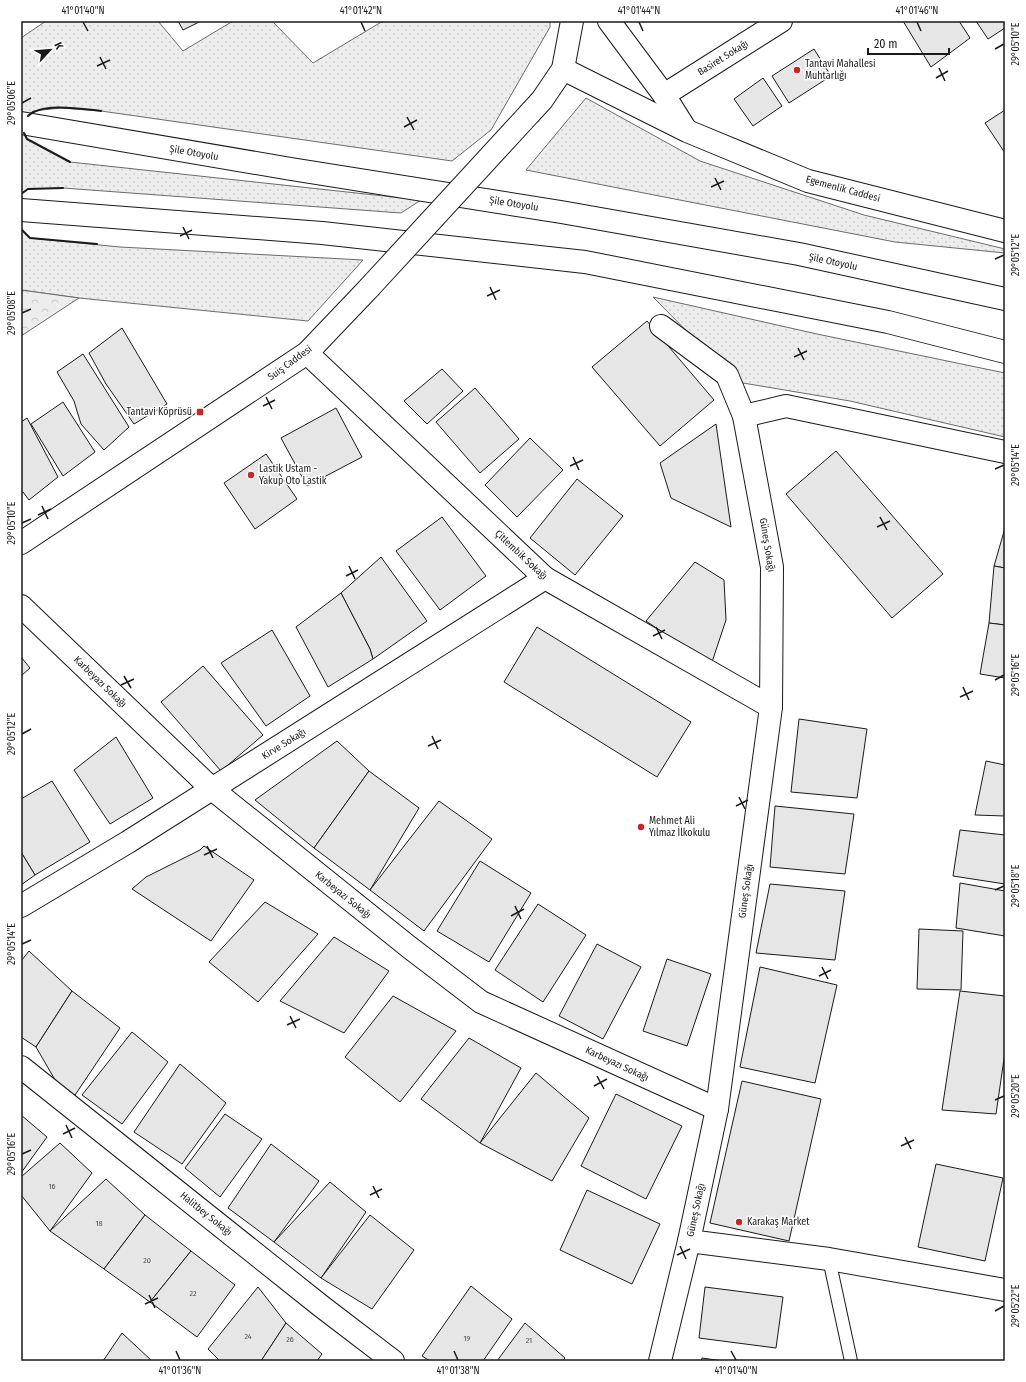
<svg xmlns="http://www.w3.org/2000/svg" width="1026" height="1382" font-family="'Fira Sans Condensed',sans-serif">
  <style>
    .grass { fill: url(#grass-dots); stroke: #6a6a6a }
    .forest { fill: url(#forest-crowns); stroke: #6a6a6a }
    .building { fill: #e6e6e6; stroke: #1a1a1a }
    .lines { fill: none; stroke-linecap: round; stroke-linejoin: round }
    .lane-casing { stroke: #1a1a1a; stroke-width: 14 }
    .street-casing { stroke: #1a1a1a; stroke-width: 24 }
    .secondary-casing { stroke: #1a1a1a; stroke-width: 24 }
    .highway-casing { stroke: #1a1a1a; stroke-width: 24 }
    .lane { stroke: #fff; stroke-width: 12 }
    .street { stroke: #fff; stroke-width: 22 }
    .secondary { stroke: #fff; stroke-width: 22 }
    .highway { stroke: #fff; stroke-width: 22 }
    .secondary-bridge-casing { stroke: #1a1a1a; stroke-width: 24; stroke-linecap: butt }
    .secondary-bridge { stroke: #fff; stroke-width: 22 }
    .wall { stroke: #1a1a1a; stroke-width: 2 }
    .ticks { fill: none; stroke: #1a1a1a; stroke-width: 1.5 }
    .poi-dot { fill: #c62828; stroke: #fff; stroke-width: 1.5 }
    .labels { text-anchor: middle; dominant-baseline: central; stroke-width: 3; stroke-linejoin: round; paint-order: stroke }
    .number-label { font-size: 8px; fill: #4d4d4d }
    .street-label { font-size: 10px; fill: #1a1a1a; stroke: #fff }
    .poi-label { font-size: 10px; fill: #1a1a1a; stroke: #fff; text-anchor: start }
    .neatline { fill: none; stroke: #1a1a1a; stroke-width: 1.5 }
    .ticks-label { font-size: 10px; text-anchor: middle; fill: #1a1a1a }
  </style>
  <defs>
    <pattern id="grass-dots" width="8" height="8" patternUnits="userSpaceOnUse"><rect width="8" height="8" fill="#ededed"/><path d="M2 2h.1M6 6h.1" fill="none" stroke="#cbcbcb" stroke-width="1.8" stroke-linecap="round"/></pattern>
    <pattern id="forest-crowns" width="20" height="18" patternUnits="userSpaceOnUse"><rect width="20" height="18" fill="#ededed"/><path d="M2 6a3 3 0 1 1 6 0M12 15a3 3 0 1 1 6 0" fill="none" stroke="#cbcbcb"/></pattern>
  </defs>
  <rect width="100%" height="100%" fill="#fff"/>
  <g class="grass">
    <path d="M46,21H158L183,51L233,21H272L313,63L383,21H550V27L491,130L452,161L101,111L61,108L33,111L21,122V38Z"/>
    <path d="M586,98L700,161L864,215L1005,249V253L895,242L526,170Z"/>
    <path d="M21,126L27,139L70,162L421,200L401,213L63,188L28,189L21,194Z"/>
    <path d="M21,229L30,238L120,247L363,260L308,321L79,298L21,290Z"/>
    <path d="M653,297L817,334L1005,373V437L850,401L737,382Z"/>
  </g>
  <path class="forest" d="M21,290L79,298L21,336Z"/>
  <g class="building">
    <path d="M178,21H201L183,30Z"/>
    <path d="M903,21H959L970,38L931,67Z"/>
    <path d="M976,21H1005V28L988,39Z"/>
    <path d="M814,49L831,76L789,103L772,76Z"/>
    <path d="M763,78L782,106L753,126L734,99Z"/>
    <path d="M1005,110V153L985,123Z"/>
    <path d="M647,321L714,400L660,446L592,367Z"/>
    <path d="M122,328L167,404L134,424L106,384L89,353Z"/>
    <path d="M83,354L129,427L104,450L81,424L74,401L57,372Z"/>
    <path d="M442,369L463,391L427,424L404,401Z"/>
    <path d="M475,388L519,439L480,473L436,422Z"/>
    <path d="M63,402L95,452L63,476L31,424Z"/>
    <path d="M336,408L362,457L307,486L281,438Z"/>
    <path d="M27,418L58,477L29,500L23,492L21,493V422Z"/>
    <path d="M716,424L731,527L671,498L660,463Z"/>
    <path d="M530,438L563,470L517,517L485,485Z"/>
    <path d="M836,451L943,574L892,618L786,494Z"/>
    <path d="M266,454L297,499L255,529L224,483Z"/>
    <path d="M577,479L623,516L575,575L530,538Z"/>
    <path d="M442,517L486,576L440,610L396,551Z"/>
    <path d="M1005,528V568L994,566Z"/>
    <path d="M381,557L427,621L373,659L370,649L341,593Z"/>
    <path d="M695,562L724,580L726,620L711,665L646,621Z"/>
    <path d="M994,566L1005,568V625L989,623Z"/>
    <path d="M341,593L370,649L373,659L328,687L296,627Z"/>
    <path d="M989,623L1005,625V678L980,674Z"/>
    <path d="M537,627L691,722L657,777L504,682Z"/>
    <path d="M272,630L310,696L266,726L221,663Z"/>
    <path d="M21,657L30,668L21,676Z"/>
    <path d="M203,666L263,735L221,771L161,702Z"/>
    <path d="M799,719L867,729L857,798L791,792Z"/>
    <path d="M116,737L153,798L110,824L74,770Z"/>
    <path d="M337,741L369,771L314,848L255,800Z"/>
    <path d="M986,761L1005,765V816L975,815Z"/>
    <path d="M369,771L419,808L370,890L314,848Z"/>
    <path d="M52,781L90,842L35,875L21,852V799Z"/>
    <path d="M439,801L492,839L424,931L370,890Z"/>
    <path d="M775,806L854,814L845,874L770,867Z"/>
    <path d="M960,830L1005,835V884L953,876Z"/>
    <path d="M204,846L254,880L211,941L132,889L146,877L200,850Z"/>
    <path d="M21,852L35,875L21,885Z"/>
    <path d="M480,861L531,893L489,962L437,931Z"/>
    <path d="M960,883L1005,891V936L956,928Z"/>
    <path d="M770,884L845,891L835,960L756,953Z"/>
    <path d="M265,902L318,934L258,1002L209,962Z"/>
    <path d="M538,904L586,935L543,1002L495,970Z"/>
    <path d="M919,929L963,931L961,990L917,989Z"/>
    <path d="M334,937L389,971L344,1033L280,1001Z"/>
    <path d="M597,944L641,967L603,1039L559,1016Z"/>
    <path d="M29,951L72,991L36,1047L21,1037V961Z"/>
    <path d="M667,959L711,974L687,1046L643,1031Z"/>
    <path d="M760,967L837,985L815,1083L740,1067Z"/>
    <path d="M72,991L120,1028L69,1104L36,1047Z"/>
    <path d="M960,991L1005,996V1052L996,1114L942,1110Z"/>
    <path d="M393,996L456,1031L400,1102L345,1057Z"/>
    <path d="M132,1032L168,1062L122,1124L82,1095Z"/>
    <path d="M469,1038L521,1068L480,1143L421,1099Z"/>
    <path d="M180,1064L226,1103L182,1164L134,1132Z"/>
    <path d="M536,1073L589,1118L552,1181L480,1143Z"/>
    <path d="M742,1081L821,1099L789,1241L710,1223Z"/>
    <path d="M616,1094L682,1126L646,1199L581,1166Z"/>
    <path d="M225,1114L262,1139L220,1197L185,1168Z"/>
    <path d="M21,1115L47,1137L21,1173Z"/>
    <path d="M60,1143L92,1173L50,1231L21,1195V1177Z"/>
    <path d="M271,1144L319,1181L274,1242L228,1208Z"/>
    <path d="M936,1164L1003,1178L985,1261L918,1247Z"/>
    <path d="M106,1179L145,1215L104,1269L50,1231Z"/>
    <path d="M330,1182L366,1212L321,1278L274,1242Z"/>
    <path d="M587,1190L660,1224L632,1284L560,1250Z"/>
    <path d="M145,1215L191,1251L150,1302L104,1269Z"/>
    <path d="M370,1215L414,1250L372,1309L321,1278Z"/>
    <path d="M191,1251L235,1285L197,1337L150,1302Z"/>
    <path d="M471,1286L512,1319L483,1361H430L422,1356Z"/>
    <path d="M258,1287L286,1323L261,1361H220L208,1349Z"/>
    <path d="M705,1287L783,1297L776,1348L699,1338Z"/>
    <path d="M286,1323L322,1354L317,1361H261Z"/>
    <path d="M525,1323L565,1358L562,1361H497Z"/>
    <path d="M122,1333L152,1361H103Z"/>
    <path d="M702,1358L723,1361H701Z"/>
  </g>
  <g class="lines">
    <defs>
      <path id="lane" d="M829,1259L851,1361"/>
      <g id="street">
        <path d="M664,95L781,21"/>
        <path d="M307,353L545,578L771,707"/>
        <path d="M744,416L786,406L1005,452"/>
        <path d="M21,606L212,789L409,947L481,1002L717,1109"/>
        <path d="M21,906L128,842L545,578"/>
        <path d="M21,1067L321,1306L393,1361"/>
        <path d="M689,1241L829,1259L1005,1290"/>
        <path d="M660,1361L689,1241L717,1109L771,707L772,567L744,416L727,375L661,326"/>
      </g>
      <g id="secondary">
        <path d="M609,21L664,95L686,130"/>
        <path d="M563,69L687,131L808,181L1005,231"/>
        <path d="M530,113L542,100L563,69L572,21"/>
        <path d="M21,543L307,353L369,288"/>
      </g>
      <g id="highway">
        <path d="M21,123L291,169L561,212L799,254L1005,299"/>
        <path d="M21,210L322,233L585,262L888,322L1005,352"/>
      </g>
    </defs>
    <use href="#lane" class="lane-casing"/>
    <use href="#street" class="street-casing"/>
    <use href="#secondary" class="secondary-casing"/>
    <use href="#highway" class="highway-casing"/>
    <use href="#lane" class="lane"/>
    <use href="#street" class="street"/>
    <use href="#secondary" class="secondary"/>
    <use href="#highway" class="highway"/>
    <defs>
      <path id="secondary-bridge" d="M369,288L530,113"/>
    </defs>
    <use href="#secondary-bridge" class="secondary-bridge-casing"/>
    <use href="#secondary-bridge" class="secondary-bridge"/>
    <g class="wall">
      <path d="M28,116C42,102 82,109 101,111"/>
      <path d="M24,133L27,139L70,162"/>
      <path d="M21,194L28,189L63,188"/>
      <path d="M21,229L30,238L97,244"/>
    </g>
  </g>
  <path class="ticks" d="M83,22L88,31M361,22L365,31M639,22L643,31M917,22L921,31M995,49L1004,44M100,57L106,69M97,66L110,60M939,68L945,81M936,78L948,71M22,103L31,98M407,117L414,130M404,127L417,120M715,178L721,190M711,187L724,181M183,227L189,239M180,236L192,230M995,259L1004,255M490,287L496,300M487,296L500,290M22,313L31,309M798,348L804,360M794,357L807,351M266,397L272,409M263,406L275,400M573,457L579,470M570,466L583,460M995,469L1004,465M42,506L48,519M38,515L51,509M880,517L887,530M22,523L31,519M877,527L890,521M349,566L355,579M346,576L358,570M656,627L662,639M653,636L665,630M124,676L131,688M995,680L1004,675M121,685L134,679M963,687L969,700M960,697L973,691M22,734L31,729M432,736L438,749M428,746L441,740M739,797L745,809M736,806L748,800M207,846L213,858M204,855L217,849M995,890L1004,886M515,906L521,919M511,916L524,909M22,944L31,940M822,967L828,979M819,976L831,970M290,1016L296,1028M287,1025L300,1019M597,1076L604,1089M594,1086L607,1079M995,1100L1004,1096M66,1125L72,1138M63,1134L75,1128M905,1137L911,1149M901,1146L914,1140M22,1154L31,1150M373,1186L379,1198M370,1195L382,1189M680,1246L686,1259M677,1255L690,1249M149,1295L155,1308M145,1304L158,1298M995,1311L1004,1306M176,1351L180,1360M454,1351L458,1360M731,1351L736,1360"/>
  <g class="poi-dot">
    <circle cx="797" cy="70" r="4"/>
    <rect x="196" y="408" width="8" height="8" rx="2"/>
    <circle cx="251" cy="475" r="4"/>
    <circle cx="641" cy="827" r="4"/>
    <circle cx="739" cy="1222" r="4"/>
  </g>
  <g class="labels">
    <g class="number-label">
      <text x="52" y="1186">16</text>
      <text x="99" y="1223">18</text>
      <text x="147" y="1260">20</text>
      <text x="193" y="1293">22</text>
      <text x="248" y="1336">24</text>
      <text x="467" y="1338">19</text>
      <text x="290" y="1339">26</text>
      <text x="529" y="1340">21</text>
    </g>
    <g class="street-label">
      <text transform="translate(723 58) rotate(-32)">Basiret Sokağı</text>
      <text transform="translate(194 153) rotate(10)">Şile Otoyolu</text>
      <text transform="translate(843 189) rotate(15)">Egemenlik Caddesi</text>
      <text transform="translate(514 204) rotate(9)">Şile Otoyolu</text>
      <text transform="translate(833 262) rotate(12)">Şile Otoyolu</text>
      <text transform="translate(290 363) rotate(-36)">Suiş Caddesi</text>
      <text transform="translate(767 545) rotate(81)">Güneş Sokağı</text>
      <text transform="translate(521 555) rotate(43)">Çitlembik Sokağı</text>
      <text transform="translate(100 682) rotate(44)">Karbeyazı Sokağı</text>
      <text transform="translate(284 744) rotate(-32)">Kirve Sokağı</text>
      <text transform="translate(746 891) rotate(-82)">Güneş Sokağı</text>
      <text transform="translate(343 895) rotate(39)">Karbeyazı Sokağı</text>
      <text transform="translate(617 1064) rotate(25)">Karbeyazı Sokağı</text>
      <text transform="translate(696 1210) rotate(-78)">Güneş Sokağı</text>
      <text transform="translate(206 1214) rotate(39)">Halitbey Sokağı</text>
    </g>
    <g class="poi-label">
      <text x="805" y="64">Tantavi Mahallesi<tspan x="805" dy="12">Muhtarlığı</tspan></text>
      <text x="192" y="412" text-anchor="end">Tantavi Köprüsü</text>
      <text x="259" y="469">Lastik Ustam -<tspan x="259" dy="12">Yakup Oto Lastik</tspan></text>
      <text x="649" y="821">Mehmet Ali<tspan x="649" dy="12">Yılmaz İlkokulu</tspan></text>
      <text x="747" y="1222">Karakaş Market</text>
    </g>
  </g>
  <rect width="1026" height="1382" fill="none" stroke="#ffffff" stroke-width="44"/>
  <g transform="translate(50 50) rotate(64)" stroke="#ffffff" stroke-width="3" paint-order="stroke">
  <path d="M0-3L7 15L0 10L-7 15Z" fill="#1a1a1a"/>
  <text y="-6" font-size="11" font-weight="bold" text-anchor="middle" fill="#1a1a1a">K</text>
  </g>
  <path d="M868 48v6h81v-6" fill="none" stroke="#1a1a1a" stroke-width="2"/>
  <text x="874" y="48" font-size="12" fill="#1a1a1a" stroke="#ffffff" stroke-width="3" paint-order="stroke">20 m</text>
  <rect x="22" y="22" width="982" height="1338" class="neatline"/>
  <g class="ticks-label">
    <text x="83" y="14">41°01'40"N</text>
    <text x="361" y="14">41°01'42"N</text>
    <text x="639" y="14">41°01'44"N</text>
    <text x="917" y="14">41°01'46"N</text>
    <text transform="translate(1015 44) rotate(-90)" y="4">29°05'10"E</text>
    <text transform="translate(11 103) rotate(-90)" y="4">29°05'06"E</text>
    <text transform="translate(1015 255) rotate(-90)" y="4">29°05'12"E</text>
    <text transform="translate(11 313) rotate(-90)" y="4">29°05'08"E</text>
    <text transform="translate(1015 465) rotate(-90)" y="4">29°05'14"E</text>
    <text transform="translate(11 523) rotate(-90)" y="4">29°05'10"E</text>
    <text transform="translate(1015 675) rotate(-90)" y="4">29°05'16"E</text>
    <text transform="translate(11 734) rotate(-90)" y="4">29°05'12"E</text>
    <text transform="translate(1015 886) rotate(-90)" y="4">29°05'18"E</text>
    <text transform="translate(11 944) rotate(-90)" y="4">29°05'14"E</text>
    <text transform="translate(1015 1096) rotate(-90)" y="4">29°05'20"E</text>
    <text transform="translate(11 1154) rotate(-90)" y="4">29°05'16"E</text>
    <text transform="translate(1015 1306) rotate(-90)" y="4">29°05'22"E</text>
    <text x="180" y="1374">41°01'36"N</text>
    <text x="458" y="1374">41°01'38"N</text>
    <text x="736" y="1374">41°01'40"N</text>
  </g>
</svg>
